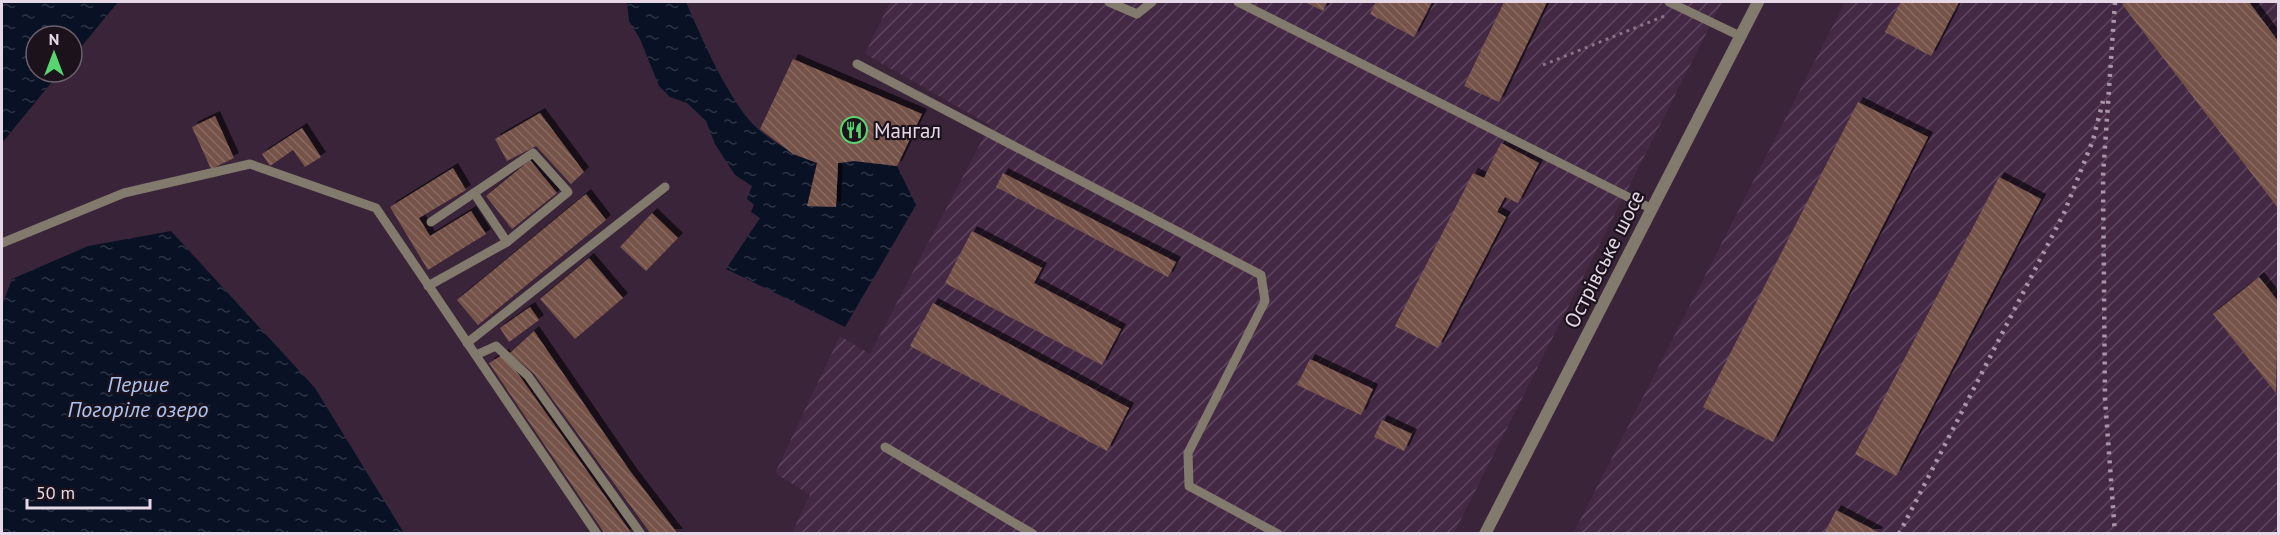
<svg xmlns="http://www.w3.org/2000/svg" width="2280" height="535" font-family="'PT Sans',sans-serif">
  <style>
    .industrial { fill: url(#industrial-furrows) }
    .water { fill: url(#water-ripples) }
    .building { fill: url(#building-back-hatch); filter: url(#shadow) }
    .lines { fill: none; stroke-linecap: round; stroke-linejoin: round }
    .path { stroke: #877587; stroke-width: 3; stroke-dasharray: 3 4.5; stroke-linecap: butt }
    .service { stroke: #827a6c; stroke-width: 9 }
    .tertiary { stroke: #827a6c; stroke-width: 12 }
    .rail { stroke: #a897a8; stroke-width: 4.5; stroke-dasharray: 3 6; stroke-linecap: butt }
    .labels { text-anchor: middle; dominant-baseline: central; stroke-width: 4.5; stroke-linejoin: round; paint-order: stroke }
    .poi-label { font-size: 21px; fill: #e6d8e6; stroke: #1b121c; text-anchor: start }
    .street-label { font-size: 21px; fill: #e6d8e6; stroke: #1b121c }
    .water-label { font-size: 22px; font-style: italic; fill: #abc4f2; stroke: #1b121c }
  </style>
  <defs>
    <pattern id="industrial-furrows" width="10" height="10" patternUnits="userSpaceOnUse" patternTransform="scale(1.5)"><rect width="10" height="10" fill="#442945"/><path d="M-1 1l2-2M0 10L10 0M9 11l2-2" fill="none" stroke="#5f4760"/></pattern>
    <pattern id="water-ripples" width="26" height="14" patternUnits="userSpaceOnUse" patternTransform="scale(1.5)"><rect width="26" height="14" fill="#091225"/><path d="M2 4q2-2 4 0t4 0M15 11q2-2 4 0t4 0" fill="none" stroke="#2d3445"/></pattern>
    <pattern id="building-back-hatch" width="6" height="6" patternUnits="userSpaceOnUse" patternTransform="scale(1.5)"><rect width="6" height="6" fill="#755348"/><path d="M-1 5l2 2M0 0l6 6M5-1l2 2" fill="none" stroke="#896b62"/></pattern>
    <filter id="shadow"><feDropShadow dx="5" dy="-5" stdDeviation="0" flood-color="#0009"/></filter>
  </defs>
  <rect width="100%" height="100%" fill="#3a243a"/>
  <g class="industrial">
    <path d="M890,2H1722L1454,533H792L810,495L775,473L840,336L870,354L990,125L865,54Z"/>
    <path d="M1845,2H2278V533L1573,534Z"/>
  </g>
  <g class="water">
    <path d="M2,2H118L72,58V36H36V72H60L2,143Z"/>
    <path d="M627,2H686C702,39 724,90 750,121C767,140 794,154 817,163L808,206L836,207L838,163L854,161L897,166L916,205L845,327L726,269L760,218L751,212L754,205L747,199L752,186L735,175L715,144L706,121L687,103L670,97L659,86L640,39L629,21Z"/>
    <path d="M171,231L315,388L404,533H2V305L12,279L88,246Z"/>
  </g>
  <g class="building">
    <path d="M1305,2H1327L1323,11Z"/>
    <path d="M1376,2H1432L1414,37L1370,14Z"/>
    <path d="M1504,2H1547L1499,102L1464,86Z"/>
    <path d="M1901,2H1959L1931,56L1885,32Z"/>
    <path d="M2125,2H2249L2278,41V208L2122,4Z"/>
    <path d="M793,59L922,114L897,166L854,161L838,163L836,207L807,206L817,163L793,154L760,129Z"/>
    <path d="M1858,102L1928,137L1773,442L1703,407Z"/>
    <path d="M540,113L584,172L571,184L536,146L507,161L495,139Z"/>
    <path d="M215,116L234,158L211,169L192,127Z"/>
    <path d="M302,128L321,157L305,167L293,150L270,166L262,154Z"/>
    <path d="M1501,143L1539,163L1518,203L1505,197L1497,212L1506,217L1438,348L1395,326L1473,173L1484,178Z"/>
    <path d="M530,160L557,193L512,229L486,196Z"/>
    <path d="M453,168L466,190L419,218L430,236L471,211L486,234L428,270L390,207Z"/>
    <path d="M1003,173L1176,262L1168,277L996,187Z"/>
    <path d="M1999,177L2041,199L1896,476L1855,454Z"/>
    <path d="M586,194L606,220L478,325L457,300Z"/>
    <path d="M652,213L678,238L646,271L620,247Z"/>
    <path d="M972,231L1042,268L1034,283L1121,329L1102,365L945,283Z"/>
    <path d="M589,258L623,298L575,339L540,299Z"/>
    <path d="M2259,277L2278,301L2276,393L2213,314Z"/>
    <path d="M933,303L1129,408L1107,451L910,346Z"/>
    <path d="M530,307L539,320L509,342L500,328Z"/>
    <path d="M534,331L630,471L678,534H651L534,374L510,353Z"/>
    <path d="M504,354L632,534H605L489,363Z"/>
    <path d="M1310,359L1373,389L1361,415L1297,385Z"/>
    <path d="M1382,420L1412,434L1404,451L1374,437Z"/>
    <path d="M1836,510L1878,532L1877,534H1824Z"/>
  </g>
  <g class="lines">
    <path class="path" d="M1543,65L1667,15"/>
    <g class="service">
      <path d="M1109,2L1137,14L1152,2"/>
      <path d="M1238,2L1652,209"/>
      <path d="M1669,2L1740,36"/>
      <path d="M857,64L1261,275L1265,301L1188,453L1189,486L1278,534"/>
      <path d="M431,222L533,153L568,192L507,242"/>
      <path d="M2,243L124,193L250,164L376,208L597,534"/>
      <path d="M428,286L507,242L474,193"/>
      <path d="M467,343L665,187"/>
      <path d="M476,355L496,346L528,376L641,534"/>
      <path d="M885,447L1033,534"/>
    </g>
    <path class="tertiary" d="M1485,534L1758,2"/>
    <g class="rail">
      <path d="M2115,2L2103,176L2105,399L2115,534"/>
      <path d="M1899,534L2064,213L2093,140L2103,101"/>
    </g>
  </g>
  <defs>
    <symbol id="restaurant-ring" viewBox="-11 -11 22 22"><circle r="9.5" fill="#1b121c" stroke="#59d56f" stroke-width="1.5"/><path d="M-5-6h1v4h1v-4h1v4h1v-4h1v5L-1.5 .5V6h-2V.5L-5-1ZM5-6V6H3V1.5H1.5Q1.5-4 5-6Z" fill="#59d56f"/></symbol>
  </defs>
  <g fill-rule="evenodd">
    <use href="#restaurant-ring" x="839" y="115" width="30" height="30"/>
  </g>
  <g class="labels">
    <g class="poi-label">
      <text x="874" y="130">Мангал</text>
    </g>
    <g class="street-label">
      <text transform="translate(1604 259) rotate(-63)">Острівське шосе</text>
    </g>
    <g class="water-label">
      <text x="138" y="384">Перше<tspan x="138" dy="25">Погоріле озеро</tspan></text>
    </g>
  </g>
  <rect width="2280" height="535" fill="none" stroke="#e6d8e6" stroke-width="6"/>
  <g transform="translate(54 54)"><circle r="28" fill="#1b121c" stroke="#6c616d" stroke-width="1.5"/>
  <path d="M0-4.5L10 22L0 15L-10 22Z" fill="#59d56f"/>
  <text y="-9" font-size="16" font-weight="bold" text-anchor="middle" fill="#e6d8e6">N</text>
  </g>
  <path d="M27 499v9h123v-9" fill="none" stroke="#e6d8e6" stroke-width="3"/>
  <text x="36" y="499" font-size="18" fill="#e6d8e6" stroke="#1b121c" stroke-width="4.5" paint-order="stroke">50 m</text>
</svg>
